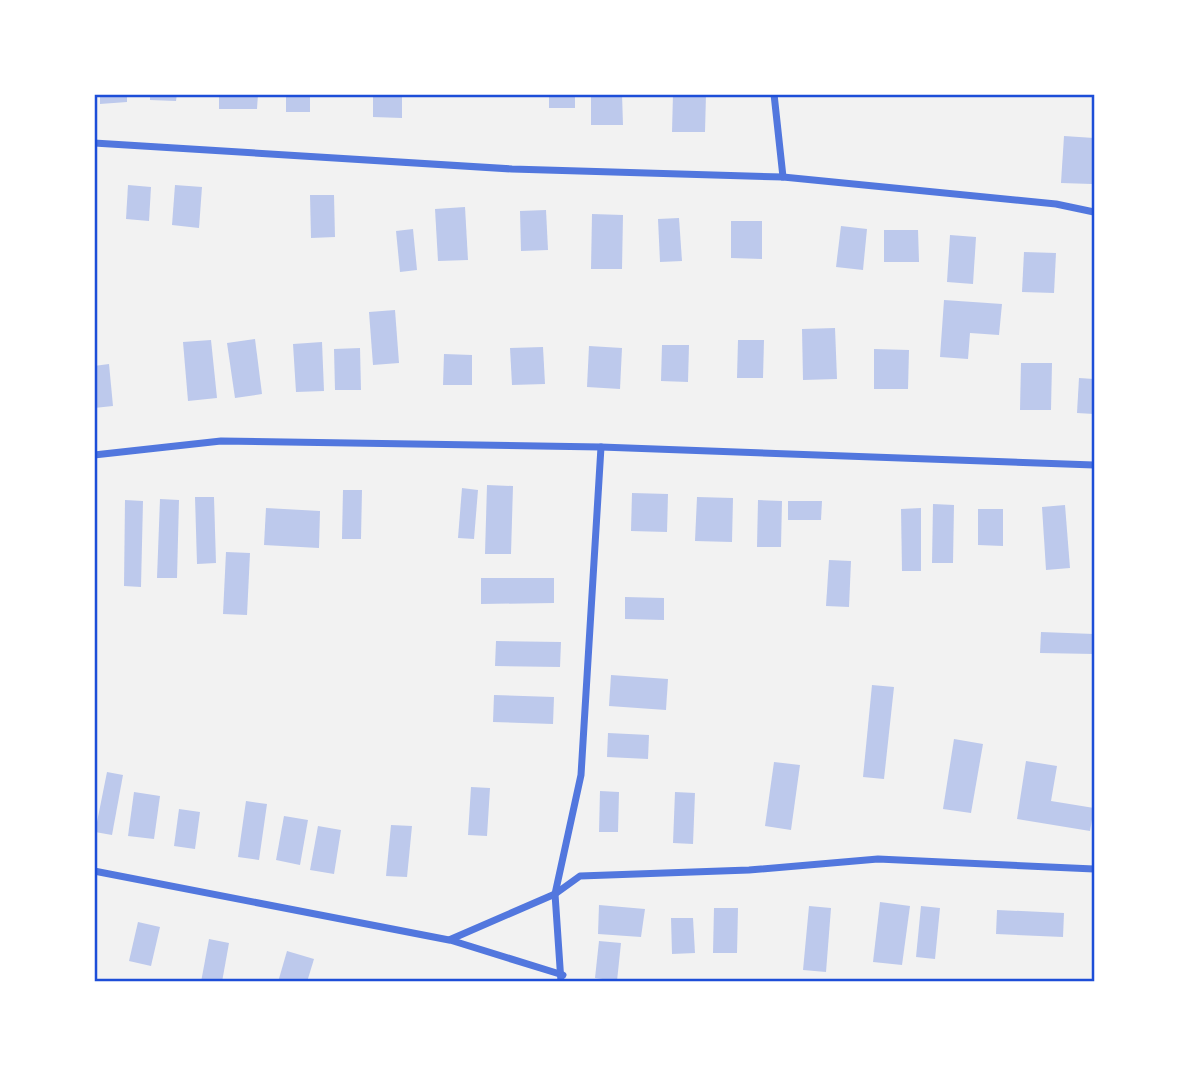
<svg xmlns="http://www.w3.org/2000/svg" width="1189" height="1076" font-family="Manrope,sans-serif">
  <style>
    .building { fill: #bdc9ec }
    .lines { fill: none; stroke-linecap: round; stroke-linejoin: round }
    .minor { stroke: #5277de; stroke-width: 7 }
    .neatline { fill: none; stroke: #1d4ed8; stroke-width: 2.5 }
  </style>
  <rect width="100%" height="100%" fill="#f2f2f2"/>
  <g class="building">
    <path d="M100,94H127V102L100,104Z"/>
    <path d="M150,94H177L176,101L150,100Z"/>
    <path d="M219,94H258L257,109H219Z"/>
    <rect x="286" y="94" width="24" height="18"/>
    <path d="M373,94H402V118L373,117Z"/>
    <rect x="549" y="94" width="26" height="14"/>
    <path d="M591,94H622L623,125H591Z"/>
    <path d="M673,94H706L705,132H672Z"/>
    <path d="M1064,136L1094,138L1092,184L1061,183Z"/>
    <path d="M128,185L151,187L149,221L126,219Z"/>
    <path d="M175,185L202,187L199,228L172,225Z"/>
    <path d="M310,195H334L335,237L311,238Z"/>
    <path d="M465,207L468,260L438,261L435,209Z"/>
    <path d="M546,210L548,250L521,251L520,211Z"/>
    <path d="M592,214L623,215L622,269H591Z"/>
    <path d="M679,218L682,261L660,262L658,219Z"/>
    <path d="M731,221H762V259L731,258Z"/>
    <path d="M841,226L867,229L863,270L836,267Z"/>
    <path d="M413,229L417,270L400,272L396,231Z"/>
    <path d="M884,230H918L919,262H884Z"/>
    <path d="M950,235L976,237L973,284L947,282Z"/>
    <path d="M1024,252L1056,253L1054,293L1022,292Z"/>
    <path d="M944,300L1002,304L999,335L970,333L968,359L940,357Z"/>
    <path d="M395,310L399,363L373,365L369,312Z"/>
    <path d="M835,328L837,379L803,380L802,329Z"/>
    <path d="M255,339L262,394L235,398L227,343Z"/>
    <path d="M211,340L217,398L188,401L183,342Z"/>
    <path d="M738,340H764L763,378H737Z"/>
    <path d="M322,342L324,391L296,392L293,344Z"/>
    <path d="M662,345H689L688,382L661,381Z"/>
    <path d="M589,346L622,348L620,389L587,387Z"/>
    <path d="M543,347L545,384L512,385L510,348Z"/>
    <path d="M360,348L361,390H335L334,349Z"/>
    <path d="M874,349L909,350L908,389H874Z"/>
    <path d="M444,354L472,355V385H443Z"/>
    <path d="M1021,363H1052L1051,410H1020Z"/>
    <path d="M109,364L113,406L94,408V366Z"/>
    <path d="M1079,378L1094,379V414L1077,413Z"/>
    <path d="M487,485L513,486L511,554H485Z"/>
    <path d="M462,488L478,490L474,539L458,538Z"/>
    <path d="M343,490H362L361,539H342Z"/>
    <path d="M632,493L668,494L667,532L631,531Z"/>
    <path d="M195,497H214L216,563L197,564Z"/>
    <path d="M697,497L733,498L732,542L695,541Z"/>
    <path d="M160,499L179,500L177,578H157Z"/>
    <path d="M125,500L143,501L141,587L124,586Z"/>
    <path d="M758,500L782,501L781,547H757Z"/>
    <path d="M788,501H822L821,520H788Z"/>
    <path d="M933,504L954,505L953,563H932Z"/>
    <path d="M1065,505L1070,568L1046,570L1042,507Z"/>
    <path d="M266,508L320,511L319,548L264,545Z"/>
    <path d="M921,508V571H902L901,509Z"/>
    <path d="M978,509H1003V546L978,545Z"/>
    <path d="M226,552L250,553L247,615L223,614Z"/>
    <path d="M829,560L851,561L849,607L826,606Z"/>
    <path d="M481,578H554V603L481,604Z"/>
    <path d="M625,597L664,598V620L625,619Z"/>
    <path d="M1041,632L1094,634V654L1040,653Z"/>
    <path d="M496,641L561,642L560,667L495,666Z"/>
    <path d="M611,675L668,679L666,710L609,706Z"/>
    <path d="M872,685L894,687L884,779L863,777Z"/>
    <path d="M494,695L554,697L553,724L493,722Z"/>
    <path d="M608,733L649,735L648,759L607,757Z"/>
    <path d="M954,739L983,744L971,813L943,809Z"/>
    <path d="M1026,761L1057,766L1051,801L1094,808L1090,831L1017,819Z"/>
    <path d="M774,762L800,765L791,830L765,826Z"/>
    <path d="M107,772L123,775L112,835L95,832Z"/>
    <path d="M471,787L490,788L487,836L468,835Z"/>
    <path d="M600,791L619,792L618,832H599Z"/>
    <path d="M134,792L160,796L154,839L128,836Z"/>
    <path d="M675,792L695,793L693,844L673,843Z"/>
    <path d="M246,801L267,804L259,860L238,857Z"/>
    <path d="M179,809L200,812L195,849L174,846Z"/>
    <path d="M284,816L308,820L300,865L276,860Z"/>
    <path d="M391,825L412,826L407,877L386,876Z"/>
    <path d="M318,826L341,830L334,874L310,870Z"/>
    <path d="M880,902L910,906L902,965L873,962Z"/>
    <path d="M599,905L645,909L641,937L598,934Z"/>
    <path d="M809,906L831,908L826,972L803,970Z"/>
    <path d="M921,906L940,908L935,959L916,957Z"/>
    <path d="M714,908H738L737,953H713Z"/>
    <path d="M997,910L1064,913L1063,937L996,934Z"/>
    <path d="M671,918H693L695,953L672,954Z"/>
    <path d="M138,922L160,927L151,966L129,961Z"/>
    <path d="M209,939L229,943L222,982H201Z"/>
    <path d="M599,941L621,943L617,981L595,978Z"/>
    <path d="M287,951L314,959L307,982H278Z"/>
  </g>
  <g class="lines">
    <g class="minor">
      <path d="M774,94L783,177"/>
      <path d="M94,143L512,169L783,177L1056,204L1094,212"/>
      <path d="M94,455L221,441L601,447L1094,465"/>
      <path d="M94,871L449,940L555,894L580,876L749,870L878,859L1094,869"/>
      <path d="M450,940L563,975"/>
      <path d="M561,982L555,894L581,775L601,447"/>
    </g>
  </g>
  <rect width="1189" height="1076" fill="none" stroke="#ffffff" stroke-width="192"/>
  <rect x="96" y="96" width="997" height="884" class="neatline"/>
</svg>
